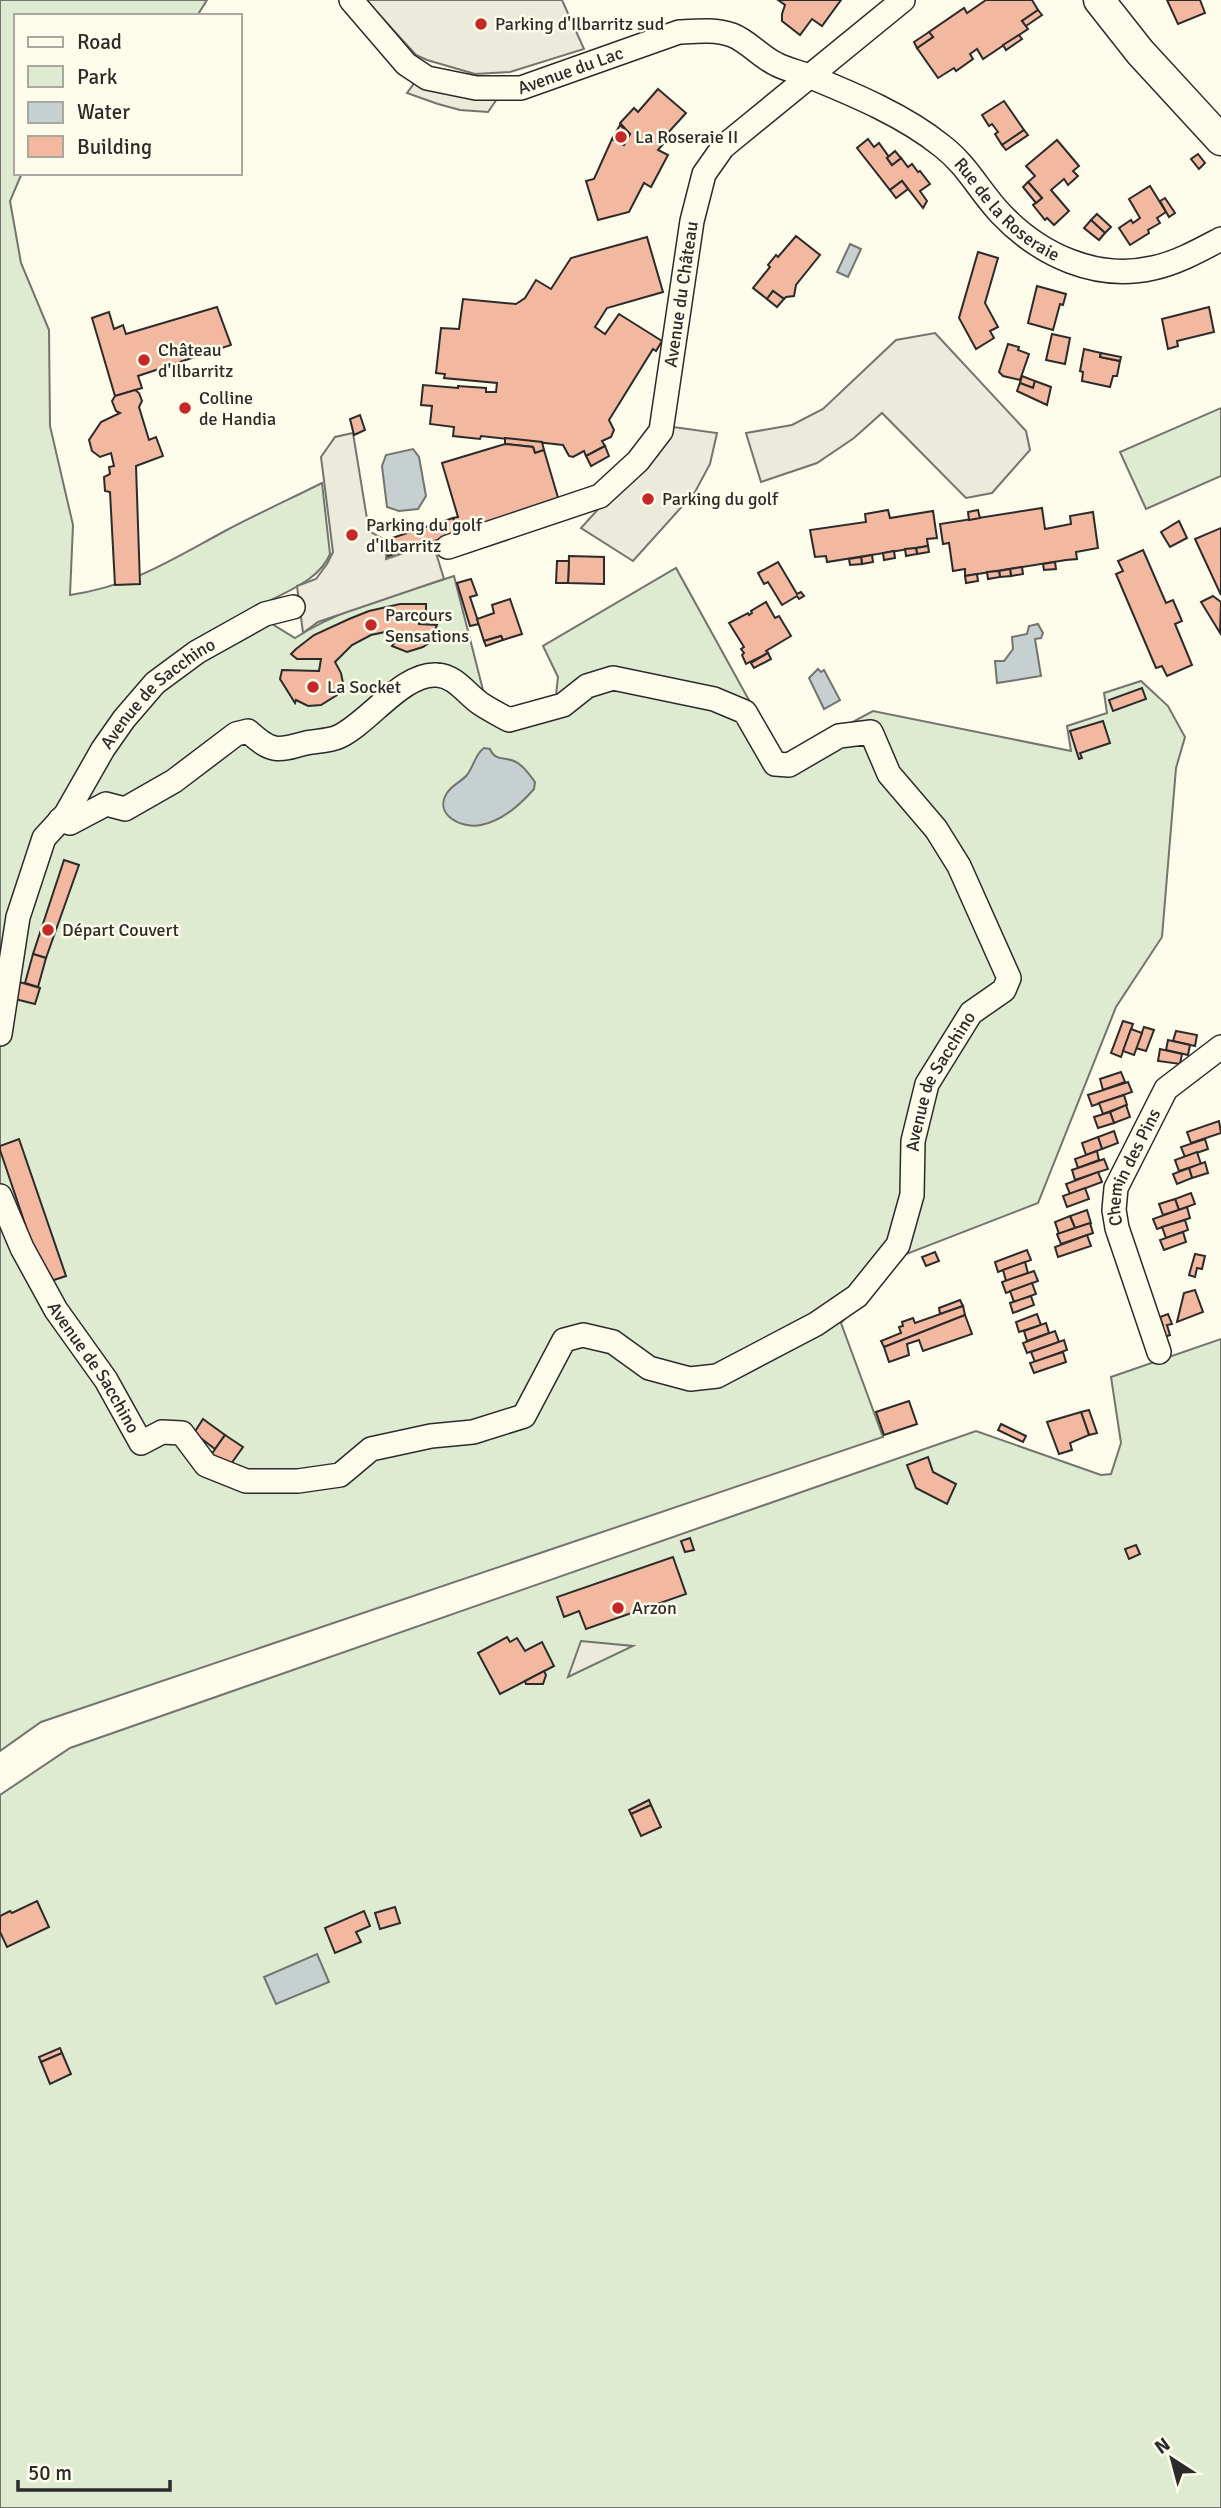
<svg xmlns="http://www.w3.org/2000/svg" width="1221" height="2508" font-family="Signika,sans-serif">
  <style>
    .green { fill: #deebd1; stroke: #74746e; stroke-width: 2 }
    .parking { fill: #eceadb; stroke: #74746e; stroke-width: 2 }
    .water { fill: #c7d0d0; stroke: #74746e; stroke-width: 2 }
    .building { fill: #f2b8a0; stroke: #2b2b2b; stroke-width: 2 }
    .lines { fill: none; stroke-linecap: round; stroke-linejoin: round }
    .minor-casing { stroke: #2b2b2b; stroke-width: 26 }
    .major-casing { stroke: #2b2b2b; stroke-width: 33 }
    .minor { stroke: #fdfbea; stroke-width: 23 }
    .major { stroke: #fdfbea; stroke-width: 30 }
    .poi-dot { fill: #c62828; stroke: #fdfbea; stroke-width: 2.5 }
    .labels { text-anchor: middle; dominant-baseline: central; stroke-width: 5; stroke-linejoin: round; paint-order: stroke }
    .poi-label { font-size: 18px; fill: #2b2b2b; stroke: #fdfbea; text-anchor: start }
    .street-label { font-size: 18px; fill: #2b2b2b; stroke: #fdfbea }
  </style>
  <rect width="100%" height="100%" fill="#fdfbea"/>
  <g class="green">
    <path d="M0,0H207L197,16H16V173H22L10,201L21,263L49,330L50,426L73,525L70,595C132,586 171,560 225,531C257,514 290,499 322,483L330,554C319,581 286,591 262,605L269,622L295,638C343,607 400,594 454,576L483,690L496,709L516,713L556,695L558,677L543,646L676,568L782,760L873,711L1071,751L1067,726L1107,713L1104,693L1141,681L1168,706L1185,737L1176,768L1162,937L1116,1007L1038,1203L901,1256L841,1323L883,1437L41,1722L0,1751Z"/>
    <path d="M1221,408V476L1146,509L1120,452Z"/>
    <path d="M1221,1339V2508H0V1795L70,1748L976,1431L1101,1475L1111,1474L1121,1443L1111,1377Z"/>
  </g>
  <g class="parking">
    <path d="M366,0H562L584,49L510,72L475,74L427,60L416,55Z"/>
    <path d="M421,74L499,96L488,112L460,110L438,104L407,93Z"/>
    <path d="M935,333L1026,431L1030,450L992,493L966,498L882,413L854,438L817,463L761,482L746,433L792,425L823,409L896,340Z"/>
    <path d="M673,427L717,433L710,464L695,492L633,561L581,528Z"/>
    <path d="M353,433L369,531L387,541L386,559L433,543L444,579L318,622L303,633L297,586L316,579L327,564L333,552L321,457L335,437Z"/>
    <path d="M581,1641L633,1646L568,1677Z"/>
  </g>
  <g class="water">
    <path d="M850,244L861,249L848,277L837,272Z"/>
    <path d="M413,449L419,457L426,496L418,509L399,511L387,507L382,466L386,455Z"/>
    <path d="M1038,624L1043,633L1041,638L1035,639L1041,676L997,683L995,661H1004L1013,649L1012,637L1027,634L1029,626Z"/>
    <path d="M818,669L821,672L824,670L840,700L824,709L809,678Z"/>
    <path d="M484,748L490,749C495,761 504,757 514,761C523,765 529,774 535,782L534,789C520,805 502,821 481,825C462,829 433,815 447,793C452,785 461,782 467,775C474,766 475,754 484,748Z"/>
    <path d="M317,1954L329,1982L276,2004L264,1977Z"/>
  </g>
  <g class="building">
    <path d="M778,0H841L822,26L812,19L800,35L782,21V14L785,5Z"/>
    <path d="M986,0H1032L1038,10L1022,21L1028,29L983,59L977,49L970,54L973,59L956,71L954,68L938,78L917,48L933,37L929,32L964,8L967,13Z"/>
    <path d="M1167,0H1200L1205,13L1178,24Z"/>
    <path d="M1038,10L1042,15L1026,26L1022,21Z"/>
    <path d="M929,32L933,37L917,48L914,42Z"/>
    <path d="M1019,35L1022,39L1006,50L1003,45Z"/>
    <path d="M658,89L686,113L666,135L669,137L658,150L668,155L651,187L644,183L629,212L598,220L586,181L594,179L612,139L624,145L630,134L620,123L634,108L638,112Z"/>
    <path d="M1004,101L1024,130L1002,145L995,134L998,132L992,124L989,126L982,115Z"/>
    <path d="M620,125L630,134L624,145L612,139Z"/>
    <path d="M1024,130L1028,135L1006,150L1002,145Z"/>
    <path d="M868,139L874,147L879,143L889,157L887,158L892,165L901,158L908,167L912,164L918,172L920,171L930,184L920,191L927,201L923,208L902,181L890,190L857,148Z"/>
    <path d="M1057,140L1079,166L1073,171L1078,176L1068,185L1064,179L1051,190L1069,211L1054,225L1047,218L1045,220L1033,205L1042,198L1028,182L1035,176L1026,166Z"/>
    <path d="M895,151L901,158L892,165L887,158Z"/>
    <path d="M1198,154L1205,163L1199,169L1191,159Z"/>
    <path d="M902,181L908,189L896,198L890,190Z"/>
    <path d="M1028,182L1042,198L1036,203L1023,187Z"/>
    <path d="M1150,186L1166,212L1157,218L1160,223L1148,230L1149,233L1130,245L1119,228L1131,220L1133,223L1140,218L1129,199Z"/>
    <path d="M1165,198L1175,213L1169,217L1160,201Z"/>
    <path d="M1097,214L1111,227L1105,233L1091,220Z"/>
    <path d="M1091,220L1105,233L1099,240L1084,228Z"/>
    <path d="M796,236L820,255L796,285L794,296L786,297L784,299L773,291L767,299L753,288L770,267L768,265L776,255L778,257Z"/>
    <path d="M647,237L663,292L607,308L595,327L605,334L619,314L662,341L656,351L653,349L609,420L614,430L611,437L602,441L605,446L586,456L584,451L573,457L569,456L563,445L481,436L480,439L453,436L454,427L430,424L432,406L421,405L423,385L458,388V386L486,388V392H496L497,383L444,378L445,374L436,373L441,328L459,329L463,299L516,304L525,298L536,280L551,289L571,258Z"/>
    <path d="M978,252L998,258L985,303L998,327L990,331L994,338L976,349L959,318Z"/>
    <path d="M1037,286L1066,294L1063,305L1060,304L1053,330L1028,323Z"/>
    <path d="M773,291L784,299L777,307L767,299Z"/>
    <path d="M217,307L231,345L138,376L142,388L115,396L92,318L109,312L114,329L123,325L126,334Z"/>
    <path d="M1209,307L1214,332L1177,341L1178,346L1168,349L1162,319Z"/>
    <path d="M1052,334L1070,338L1065,364L1046,360Z"/>
    <path d="M1008,344L1019,347L1018,350L1029,354L1020,380L1003,376L999,372Z"/>
    <path d="M1084,349L1101,353L1100,357L1120,361L1117,376H1113L1110,387L1082,381L1083,372L1080,371Z"/>
    <path d="M1101,353L1121,357L1120,361L1100,357Z"/>
    <path d="M1022,376L1035,381L1033,388L1020,383Z"/>
    <path d="M1035,381L1051,387L1047,405L1017,391L1020,383L1033,388Z"/>
    <path d="M135,390L139,393L142,401L139,407L149,440L156,437L163,456L136,466L140,584L115,585L110,492L105,491L104,477L110,474L109,467L114,466L111,453L100,457L92,451L89,440L101,422L120,413L116,411L112,401L115,396Z"/>
    <path d="M360,415L365,430L354,435L350,419Z"/>
    <path d="M505,438L542,442L544,450L535,453L533,447L505,444Z"/>
    <path d="M505,444L533,447L535,453L544,450L559,501L459,533L453,518L458,517L442,463Z"/>
    <path d="M605,446L609,456L591,466L586,456Z"/>
    <path d="M1042,508L1045,529L1071,524L1070,516L1093,512L1098,548L1076,552L1077,559L1066,560L965,576V569L953,571L949,543L943,544L940,524Z"/>
    <path d="M888,510L890,518L933,511L937,538L927,539L928,546L827,562L826,556L815,557L810,530L866,522L865,514Z"/>
    <path d="M978,510L980,518L969,520L968,512Z"/>
    <path d="M453,518L459,533L388,556L389,539Z"/>
    <path d="M1179,521L1187,538L1170,547L1161,532Z"/>
    <path d="M1221,528V595L1195,539Z"/>
    <path d="M928,546L929,552L917,554L916,548Z"/>
    <path d="M916,548L917,554L906,556L905,549Z"/>
    <path d="M1143,550L1166,603L1173,600L1182,621L1175,624L1192,665L1167,676L1162,666L1156,668L1116,574L1123,571L1118,561Z"/>
    <path d="M894,551L895,558L884,560L883,553Z"/>
    <path d="M872,555L873,562L862,564L861,557Z"/>
    <path d="M569,556L604,557V584L568,583Z"/>
    <path d="M861,557L862,564L850,565L849,559Z"/>
    <path d="M557,561H569L568,583H556Z"/>
    <path d="M778,562L797,594L801,592L804,596L799,599L797,596L782,605L768,582L764,584L758,573Z"/>
    <path d="M1055,562L1056,569L1044,570L1043,564Z"/>
    <path d="M1022,567L1023,574L1011,576L1010,569Z"/>
    <path d="M1010,569L1011,576L1000,577L999,571Z"/>
    <path d="M999,571L1000,577L988,579L987,572Z"/>
    <path d="M977,574L978,581L966,583L965,576Z"/>
    <path d="M471,579L477,595L470,597L479,624L470,626L457,583Z"/>
    <path d="M1213,596L1221,602L1220,633L1201,602Z"/>
    <path d="M510,599L522,634L503,640L501,636L484,641L477,619L494,613L492,605Z"/>
    <path d="M766,602L775,618L779,616L791,636L766,651L768,653L746,664L742,655L744,653L741,649L744,647L729,623L748,613L749,615L752,613L751,611Z"/>
    <path d="M400,604H426V618L419,617V624L437,625L430,642L423,647L407,652L392,646L395,642L390,631L371,635L352,645L335,662L341,673L343,683L337,695L321,705L308,706L296,700L295,703L280,679L282,670L319,671L321,659H297L291,654L296,649L314,635L349,619L369,611Z"/>
    <path d="M501,636L503,640L486,646L484,641Z"/>
    <path d="M768,653L771,659L754,668L751,663Z"/>
    <path d="M1142,688L1146,699L1113,711L1109,700Z"/>
    <path d="M1103,721L1110,743L1080,753L1082,758L1079,759L1070,731Z"/>
    <path d="M64,860L79,865L46,958L33,954Z"/>
    <path d="M33,954L46,958L38,987L25,983Z"/>
    <path d="M16,981L40,988L35,1004L11,998Z"/>
    <path d="M1123,1021L1133,1024L1121,1057L1111,1053Z"/>
    <path d="M1144,1027L1154,1030L1146,1051L1136,1048Z"/>
    <path d="M1131,1029L1142,1033L1134,1055L1123,1051Z"/>
    <path d="M1176,1031L1197,1035L1195,1046L1173,1041Z"/>
    <path d="M1168,1040L1190,1045L1188,1055L1166,1050Z"/>
    <path d="M1160,1049L1182,1054L1180,1064L1158,1061Z"/>
    <path d="M1121,1072L1125,1082L1103,1090L1100,1079Z"/>
    <path d="M1128,1082L1132,1092L1092,1106L1088,1095Z"/>
    <path d="M1124,1095L1127,1105L1103,1114L1099,1103Z"/>
    <path d="M1126,1105L1130,1117L1114,1123L1110,1112Z"/>
    <path d="M1110,1112L1114,1123L1098,1128L1094,1117Z"/>
    <path d="M1219,1121L1221,1133L1191,1143L1187,1132Z"/>
    <path d="M1114,1131L1118,1143L1102,1149L1098,1137Z"/>
    <path d="M1098,1137L1102,1149L1086,1155L1082,1143Z"/>
    <path d="M19,1139L66,1276L45,1283L0,1150V1146Z"/>
    <path d="M1205,1139L1208,1149L1185,1157L1181,1147Z"/>
    <path d="M1097,1151L1099,1160L1078,1168L1075,1159Z"/>
    <path d="M1197,1152L1201,1164L1179,1171L1175,1160Z"/>
    <path d="M1104,1159L1108,1169L1075,1180L1072,1170Z"/>
    <path d="M1205,1162L1208,1173L1192,1178L1189,1168Z"/>
    <path d="M1189,1168L1192,1178L1177,1184L1173,1174Z"/>
    <path d="M1098,1172L1102,1182L1070,1194L1066,1184Z"/>
    <path d="M1085,1188L1089,1199L1067,1207L1063,1196Z"/>
    <path d="M1191,1193L1195,1204L1179,1210L1175,1199Z"/>
    <path d="M1175,1199L1179,1210L1163,1215L1159,1204Z"/>
    <path d="M1187,1207L1190,1218L1157,1229L1153,1219Z"/>
    <path d="M1087,1210L1091,1223L1075,1228L1070,1216Z"/>
    <path d="M1070,1216L1075,1228L1059,1234L1055,1222Z"/>
    <path d="M1185,1220L1188,1230L1166,1238L1162,1227Z"/>
    <path d="M1090,1223L1093,1233L1061,1244L1057,1234Z"/>
    <path d="M1183,1232L1186,1242L1164,1250L1160,1240Z"/>
    <path d="M1087,1235L1091,1246L1058,1257L1055,1247Z"/>
    <path d="M1027,1250L1031,1260L998,1272L995,1262Z"/>
    <path d="M935,1252L939,1261L926,1266L922,1257Z"/>
    <path d="M1195,1254L1205,1256L1202,1269L1197,1268L1195,1277L1189,1275Z"/>
    <path d="M1025,1262L1028,1273L1006,1281L1003,1270Z"/>
    <path d="M1034,1271L1038,1281L1006,1293L1002,1282Z"/>
    <path d="M1032,1283L1036,1294L1014,1302L1010,1291Z"/>
    <path d="M1195,1290L1203,1312L1177,1322L1184,1293Z"/>
    <path d="M1031,1296L1034,1305L1013,1313L1010,1303Z"/>
    <path d="M960,1300L963,1306L940,1314L939,1308Z"/>
    <path d="M963,1306L965,1315L884,1347L881,1341L901,1333L899,1327L903,1326L902,1322L913,1318L915,1323Z"/>
    <path d="M1037,1314L1041,1325L1019,1332L1016,1322Z"/>
    <path d="M1168,1314L1172,1324L1167,1325L1170,1335L1161,1338L1158,1328L1163,1326L1160,1317Z"/>
    <path d="M965,1315L972,1334L923,1351L919,1340L907,1344L909,1355L889,1362L884,1347Z"/>
    <path d="M1046,1323L1049,1333L1027,1341L1024,1331Z"/>
    <path d="M1055,1331L1059,1342L1027,1353L1023,1343Z"/>
    <path d="M1064,1340L1067,1350L1035,1362L1031,1352Z"/>
    <path d="M1063,1352L1066,1362L1034,1373L1030,1363Z"/>
    <path d="M909,1401L917,1424L884,1435L876,1412Z"/>
    <path d="M1089,1410L1097,1433L1089,1435L1081,1412Z"/>
    <path d="M1081,1412L1089,1435L1070,1443L1072,1450L1059,1454L1047,1422Z"/>
    <path d="M203,1419L225,1435L215,1449L194,1433Z"/>
    <path d="M1001,1424L1026,1436L1023,1442L998,1430Z"/>
    <path d="M225,1435L243,1447L228,1468L211,1455Z"/>
    <path d="M928,1457L933,1472L956,1484L947,1504L916,1488L907,1465Z"/>
    <path d="M690,1538L694,1550L685,1552L681,1541Z"/>
    <path d="M1136,1545L1140,1554L1129,1559L1125,1549Z"/>
    <path d="M673,1557L686,1594L586,1629L579,1611L564,1617L557,1597Z"/>
    <path d="M507,1637L510,1642L517,1638L525,1651L542,1642L554,1666L500,1694L478,1653Z"/>
    <path d="M544,1671L546,1675L543,1684H526L525,1681Z"/>
    <path d="M649,1800L651,1805L631,1814L629,1810Z"/>
    <path d="M651,1805L661,1827L641,1836L631,1814Z"/>
    <path d="M37,1901L49,1927L7,1947L0,1932V1916L10,1911L12,1913Z"/>
    <path d="M395,1907L400,1923L380,1929L375,1913Z"/>
    <path d="M364,1911L370,1926L356,1932L361,1942L335,1953L325,1928Z"/>
    <path d="M60,2048L62,2053L41,2062L39,2057Z"/>
    <path d="M62,2053L71,2074L50,2084L41,2062Z"/>
  </g>
  <g class="lines">
    <defs>
      <g id="minor">
        <path id="s1" d="M351,0L406,64L427,78L476,88H521L679,32C697,31 716,29 732,35C748,41 761,57 776,64C787,70 800,72 811,77C855,95 905,116 942,146C967,165 980,192 1001,214C1040,255 1096,281 1153,268C1177,263 1200,250 1221,239"/>
        <path id="s2" d="M448,547L600,496L638,461L661,431L692,221L704,174L723,147L903,0"/>
        <path id="s3" d="M0,1034L18,917L44,838L66,814L103,749L124,719L155,683L197,652L265,614L293,607"/>
        <path id="s4" d="M0,1196L22,1248L56,1310L106,1380L141,1443L162,1432L182,1433L206,1465L246,1481H298L340,1475L371,1449L431,1436L473,1432L524,1416L564,1340L583,1335L613,1342L649,1368L690,1379L717,1376L816,1324L857,1296L898,1245L912,1195L913,1141L927,1084L971,1013L1004,990L1009,978L959,866L936,829L889,774L871,732L839,736L789,765L775,764L745,712L714,699L613,678L587,686L563,705L509,720C500,715 490,710 481,704C467,695 456,676 437,675C403,672 368,724 338,737C329,741 316,741 306,743C277,751 272,753 248,731L236,734L174,781L125,809L106,804L70,823L60,820"/>
        <path id="s5" d="M1159,1352L1117,1228L1114,1210L1116,1188L1166,1089L1221,1047"/>
      </g>
      <path id="major" d="M1099,0L1140,52L1221,140"/>
    </defs>
    <use href="#minor" class="minor-casing"/>
    <use href="#major" class="major-casing"/>
    <use href="#minor" class="minor"/>
    <use href="#major" class="major"/>
  </g>
  <g class="poi-dot">
    <circle cx="481" cy="24" r="7"/>
    <circle cx="621" cy="137" r="7"/>
    <circle cx="144" cy="360" r="7"/>
    <circle cx="185" cy="408" r="7"/>
    <circle cx="648" cy="499" r="7"/>
    <circle cx="352" cy="535" r="7"/>
    <circle cx="371" cy="625" r="7"/>
    <circle cx="313" cy="687" r="7"/>
    <circle cx="48" cy="930" r="7"/>
    <circle cx="618" cy="1608" r="7"/>
  </g>
  <g class="labels">
    <g class="poi-label">
      <text x="495" y="24">Parking d'Ilbarritz sud</text>
      <text x="635" y="137">La Roseraie II</text>
      <text x="158" y="350">Château<tspan x="158" dy="21">d'Ilbarritz</tspan></text>
      <text x="199" y="398">Colline<tspan x="199" dy="21">de Handia</tspan></text>
      <text x="662" y="499">Parking du golf</text>
      <text x="366" y="525">Parking du golf<tspan x="366" dy="21">d'Ilbarritz</tspan></text>
      <text x="385" y="615">Parcours<tspan x="385" dy="21">Sensations</tspan></text>
      <text x="327" y="687">La Socket</text>
      <text x="62" y="930">Départ Couvert</text>
      <text x="632" y="1608">Arzon</text>
    </g>
    <g class="street-label">
      <text stroke="none"><textPath href="#s1" startOffset="257">Avenue du Lac</textPath></text>
      <text stroke="none"><textPath href="#s1" startOffset="756">Rue de la Roseraie</textPath></text>
      <text stroke="none"><textPath href="#s2" startOffset="388">Avenue du Château</textPath></text>
      <text stroke="none"><textPath href="#s3" startOffset="388">Avenue de Sacchino</textPath></text>
      <text stroke="none"><textPath href="#s4" startOffset="1353">Avenue de Sacchino</textPath></text>
      <text stroke="none"><textPath href="#s5" startOffset="196">Chemin des Pins</textPath></text>
      <text stroke="none"><textPath href="#s4" startOffset="196">Avenue de Sacchino</textPath></text>
    </g>
  </g>
  <rect x="14" y="14" width="228" height="161" fill="#fdfbea" stroke="#a9a89e" stroke-width="2"/>
  <rect x="28" y="37" width="35" height="10" fill="#fdfbea" stroke="#a9a89e" stroke-width="2"/>
  <text x="77" y="49" font-size="21" fill="#2b2b2b">Road</text>
  <rect x="28" y="66" width="35" height="21" fill="#deebd1" stroke="#a9a89e" stroke-width="2"/>
  <text x="77" y="84" font-size="21" fill="#2b2b2b">Park</text>
  <rect x="28" y="102" width="35" height="21" fill="#c7d0d0" stroke="#a9a89e" stroke-width="2"/>
  <text x="77" y="119" font-size="21" fill="#2b2b2b">Water</text>
  <rect x="28" y="136" width="35" height="21" fill="#f2b8a0" stroke="#a9a89e" stroke-width="2"/>
  <text x="77" y="154" font-size="21" fill="#2b2b2b">Building</text>
  <g transform="translate(1172 2459) rotate(324)" stroke="#fdfbea" stroke-width="5" paint-order="stroke">
  <path d="M0-5L12 26L0 18L-12 26Z" fill="#2b2b2b"/>
  <text y="-10" font-size="19" font-weight="bold" text-anchor="middle" fill="#2b2b2b">N</text>
  </g>
  <path d="M18 2480v10h152v-10" fill="none" stroke="#2b2b2b" stroke-width="3.5"/>
  <text x="28" y="2480" font-size="21" fill="#2b2b2b" stroke="#fdfbea" stroke-width="5" paint-order="stroke">50 m</text>
</svg>
